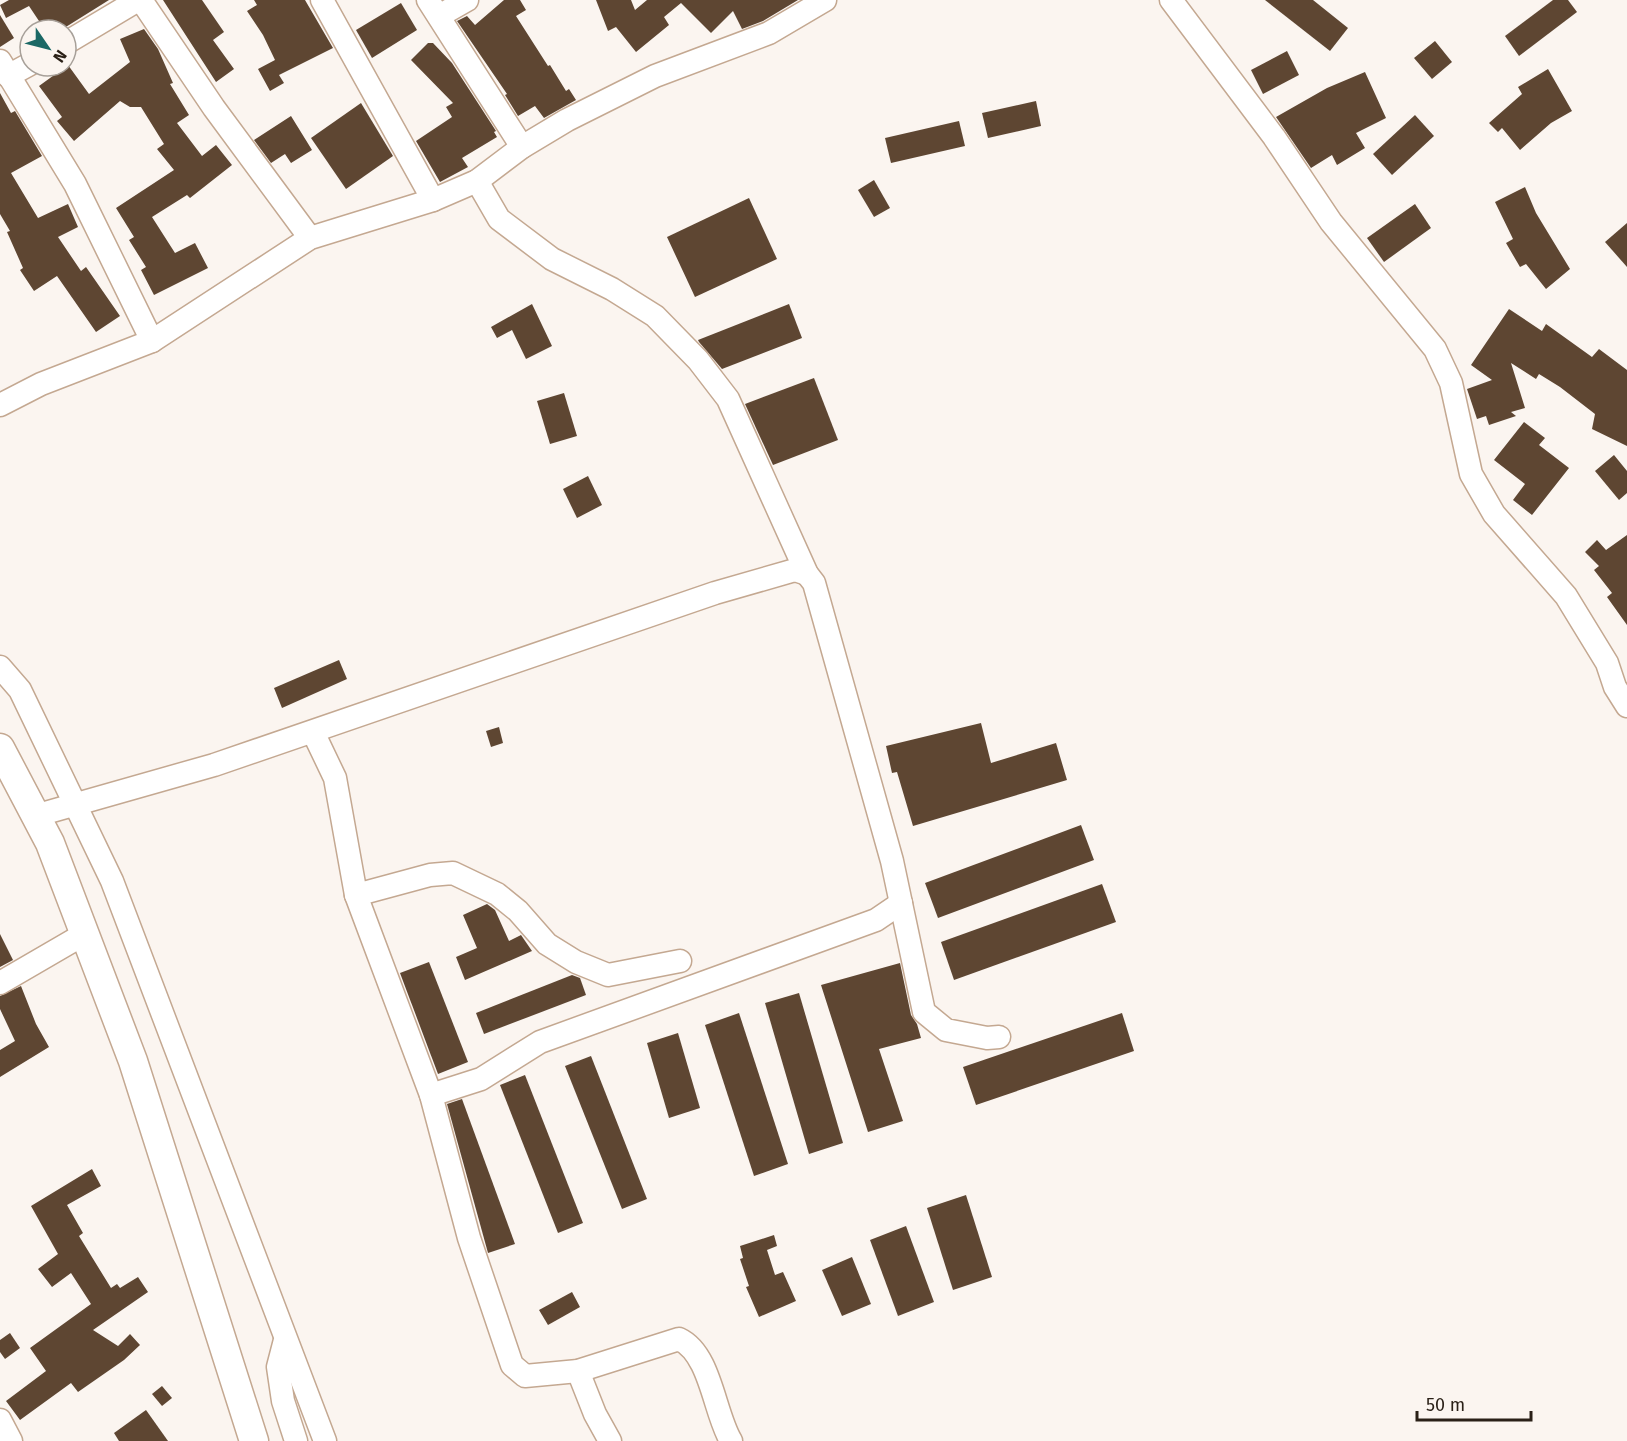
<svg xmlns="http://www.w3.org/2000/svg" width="1627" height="1441" font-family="'Fira Sans',sans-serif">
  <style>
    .building { fill: #5e4632 }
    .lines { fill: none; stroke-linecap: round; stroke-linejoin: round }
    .minor-casing { stroke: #c4a891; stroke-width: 25 }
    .major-casing { stroke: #c4a891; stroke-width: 31 }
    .minor { stroke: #fff; stroke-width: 22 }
    .major { stroke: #fff; stroke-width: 28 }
  </style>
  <rect width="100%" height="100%" fill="#fbf5f0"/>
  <g class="building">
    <path d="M9,0H109L61,30H45L29,6L6,18L0,5Z"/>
    <path d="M163,0H202L224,32L213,40L234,69L216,82Z"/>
    <path d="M254,0H305L333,48L279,75L284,83L270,91L258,69L275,60L263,35L247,11L257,5Z"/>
    <path d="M504,0H520L526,10L516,16L548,66L550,65L566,91L569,89L576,100L544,118L535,106L518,116L505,95L507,94L457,21L467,16L475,25Z"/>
    <path d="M596,0H631L635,10L647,0H798L763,21L742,29L733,11L711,33L681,3L664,17L669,25L636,52L616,27L608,31Z"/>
    <path d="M1265,0H1313L1348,28L1330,51Z"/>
    <path d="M1553,0H1568L1577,12L1519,56L1505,36Z"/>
    <path d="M401,3L417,30L372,58L356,30Z"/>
    <path d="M0,15L14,38L0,47Z"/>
    <path d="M144,29L158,49L173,83L170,84L189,115L177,123L202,156L216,145L232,165L190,198L187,195L152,217L175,253L195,243L208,268L154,295L141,270L146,267L129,240L134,237L116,208L174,170L157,149L164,144L141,107H130L120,101L74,141L57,121L62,117L39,86L68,65L89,94L130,62L120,39Z"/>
    <path d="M1435,41L1452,62L1432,79L1414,58Z"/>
    <path d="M428,43H433L452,63L496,131L494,132L497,137L462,158L468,167L440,182L416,141L452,117L446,107L453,103L411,60Z"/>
    <path d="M1287,51L1299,75L1263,94L1251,70Z"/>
    <path d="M1548,69L1572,111L1551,123L1520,150L1502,128L1498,132L1489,123L1522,94L1518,87Z"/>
    <path d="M1365,72L1386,118L1356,133L1365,148L1337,165L1332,155L1311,168L1276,117L1327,88Z"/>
    <path d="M0,93L11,113L15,111L42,156L11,173L38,218L68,204L78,227L58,237L81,271L86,267L120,316L96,332L57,276L34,291L20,270L23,268L7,232L10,231L0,214Z"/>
    <path d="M1036,101L1041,126L988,138L982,113Z"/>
    <path d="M361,103L393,156L346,189L311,138Z"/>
    <path d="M1415,115L1434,136L1392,175L1373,154Z"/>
    <path d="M291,116L312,150L291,163L285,154L271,163L254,140Z"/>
    <path d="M959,121L965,146L891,163L885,138Z"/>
    <path d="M874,180L890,208L874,217L858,190Z"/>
    <path d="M1525,187L1536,213L1570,269L1546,289L1526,264L1520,267L1506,243L1513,239L1495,202Z"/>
    <path d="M749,198L777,259L695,297L667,237Z"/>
    <path d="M1415,204L1431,228L1384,262L1367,238Z"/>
    <path d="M1627,223V267L1605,242Z"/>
    <path d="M532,304L552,346L526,359L512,330L497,338L491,327Z"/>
    <path d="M789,304L802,338L722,369L699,342L698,340Z"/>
    <path d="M1509,309L1542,331L1546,324L1592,357L1599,349L1627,370V446L1592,429L1595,414L1560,387L1539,374L1536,379L1511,363L1525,408L1511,412L1516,416L1489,425L1486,416L1477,419L1467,389L1492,380L1471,365Z"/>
    <path d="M814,378L838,440L773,465L745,404Z"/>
    <path d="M564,393L577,436L550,444L537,401Z"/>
    <path d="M1524,422L1545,438L1539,445L1569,468L1532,515L1513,500L1525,484L1494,460Z"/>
    <path d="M1614,455L1627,471V493L1619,500L1595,471Z"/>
    <path d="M588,476L602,505L577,518L563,489Z"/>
    <path d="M1627,535V625L1607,597L1612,593L1594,570L1599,566L1585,552L1597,540L1606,550Z"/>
    <path d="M339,660L347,679L282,708L274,688Z"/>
    <path d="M981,723L991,763L1056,743L1067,780L913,826L897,772L892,773L886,746Z"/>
    <path d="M499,727L503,743L491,747L486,731Z"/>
    <path d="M1081,825L1094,860L938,918L925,883Z"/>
    <path d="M1102,884L1116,922L954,980L941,942Z"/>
    <path d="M487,904L495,910L509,941L521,935L532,951L465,980L456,957L477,948L463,915Z"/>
    <path d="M0,934L13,960L0,967Z"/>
    <path d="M429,962L468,1062L438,1074L400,973Z"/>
    <path d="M900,963L911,1015L917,1024L921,1038L879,1049L903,1121L868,1132L821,985Z"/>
    <path d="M572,975L580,978L586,995L484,1034L476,1013Z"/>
    <path d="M21,986L36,1024L49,1047L0,1077V1050L15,1041L0,1009V996Z"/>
    <path d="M799,993L843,1143L809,1154L765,1003Z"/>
    <path d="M739,1013L788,1164L754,1176L705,1025Z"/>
    <path d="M1122,1013L1134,1051L976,1105L963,1067Z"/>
    <path d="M678,1033L700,1108L669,1118L647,1043Z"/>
    <path d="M591,1056L647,1199L622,1209L565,1066Z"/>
    <path d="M525,1075L583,1223L558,1233L500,1085Z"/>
    <path d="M462,1099L515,1244L488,1253L447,1104Z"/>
    <path d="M92,1169L101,1186L67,1205L83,1233L79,1236L111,1288L117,1284L120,1288L138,1277L148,1292L93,1330L118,1346L130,1334L140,1345L124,1360L78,1392L71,1383L20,1420L6,1401L46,1371L30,1348L91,1304L71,1273L52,1287L38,1269L58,1254L31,1206Z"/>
    <path d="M966,1195L992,1277L953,1290L927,1208Z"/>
    <path d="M906,1226L934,1302L898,1316L870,1240Z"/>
    <path d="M774,1235L777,1246L767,1250L775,1275L783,1272L796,1301L759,1317L746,1287L749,1286L740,1259L743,1258L740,1246Z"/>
    <path d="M852,1257L871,1304L842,1316L822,1270Z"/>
    <path d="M572,1292L580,1307L548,1325L539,1310Z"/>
    <path d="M10,1333L20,1348L5,1359L0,1352V1340Z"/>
    <path d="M162,1386L172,1398L162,1406L152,1394Z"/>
    <path d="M146,1410L168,1441H119L114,1433Z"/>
  </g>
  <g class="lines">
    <defs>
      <g id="minor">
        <path d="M141,0L214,108L310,238"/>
        <path d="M322,0L433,200"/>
        <path d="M428,0L522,147"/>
        <path d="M1171,0L1274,137L1331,222L1435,349L1451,383L1471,474L1494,514L1566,596L1607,663L1615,687L1627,706"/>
        <path d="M439,16L467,0"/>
        <path d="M66,43L138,0"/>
        <path d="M0,61L75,184L152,341"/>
        <path d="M8,76L30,64"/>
        <path d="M477,181L499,219L552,259L612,289L655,316L698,360L728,399L807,574L814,583L892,861L924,1012L946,1030L987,1038L999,1037"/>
        <path d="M0,405L41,384L152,341L310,238L433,200L477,181L522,147L567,120L655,76L769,33L825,0"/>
        <path d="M0,667L20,690L112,881L325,1441"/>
        <path d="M313,732L335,778L356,895L431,1095L469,1238L512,1365L525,1376L578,1371L679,1339C711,1354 714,1413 731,1441"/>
        <path d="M38,815L214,765L715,593L795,570L807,574"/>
        <path d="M356,895L430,875L453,873L497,894L518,911L547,944L576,962L608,975L680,961"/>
        <path d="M0,983L86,933"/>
        <path d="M431,1095L481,1079L540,1042L876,920L901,903"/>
        <path d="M285,1340L278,1367L283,1401L296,1441"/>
        <path d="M578,1371L595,1414L610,1441"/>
        <path d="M0,1420L11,1441"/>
      </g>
      <path id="major" d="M0,748L50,843L133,1061L254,1441"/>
    </defs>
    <use href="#minor" class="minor-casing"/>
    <use href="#major" class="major-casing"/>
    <use href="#minor" class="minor"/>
    <use href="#major" class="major"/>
  </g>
  <g transform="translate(48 48) rotate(125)"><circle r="28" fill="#fbf5f0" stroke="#a7a099" stroke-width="1.5"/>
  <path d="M0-4.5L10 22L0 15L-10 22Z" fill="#1b6865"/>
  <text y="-9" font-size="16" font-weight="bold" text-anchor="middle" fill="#2a2017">N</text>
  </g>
  <path d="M1417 1411v9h114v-9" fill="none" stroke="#2a2017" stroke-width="3"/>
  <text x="1426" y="1411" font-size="18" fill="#2a2017" stroke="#fbf5f0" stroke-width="4.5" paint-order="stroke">50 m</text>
</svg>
